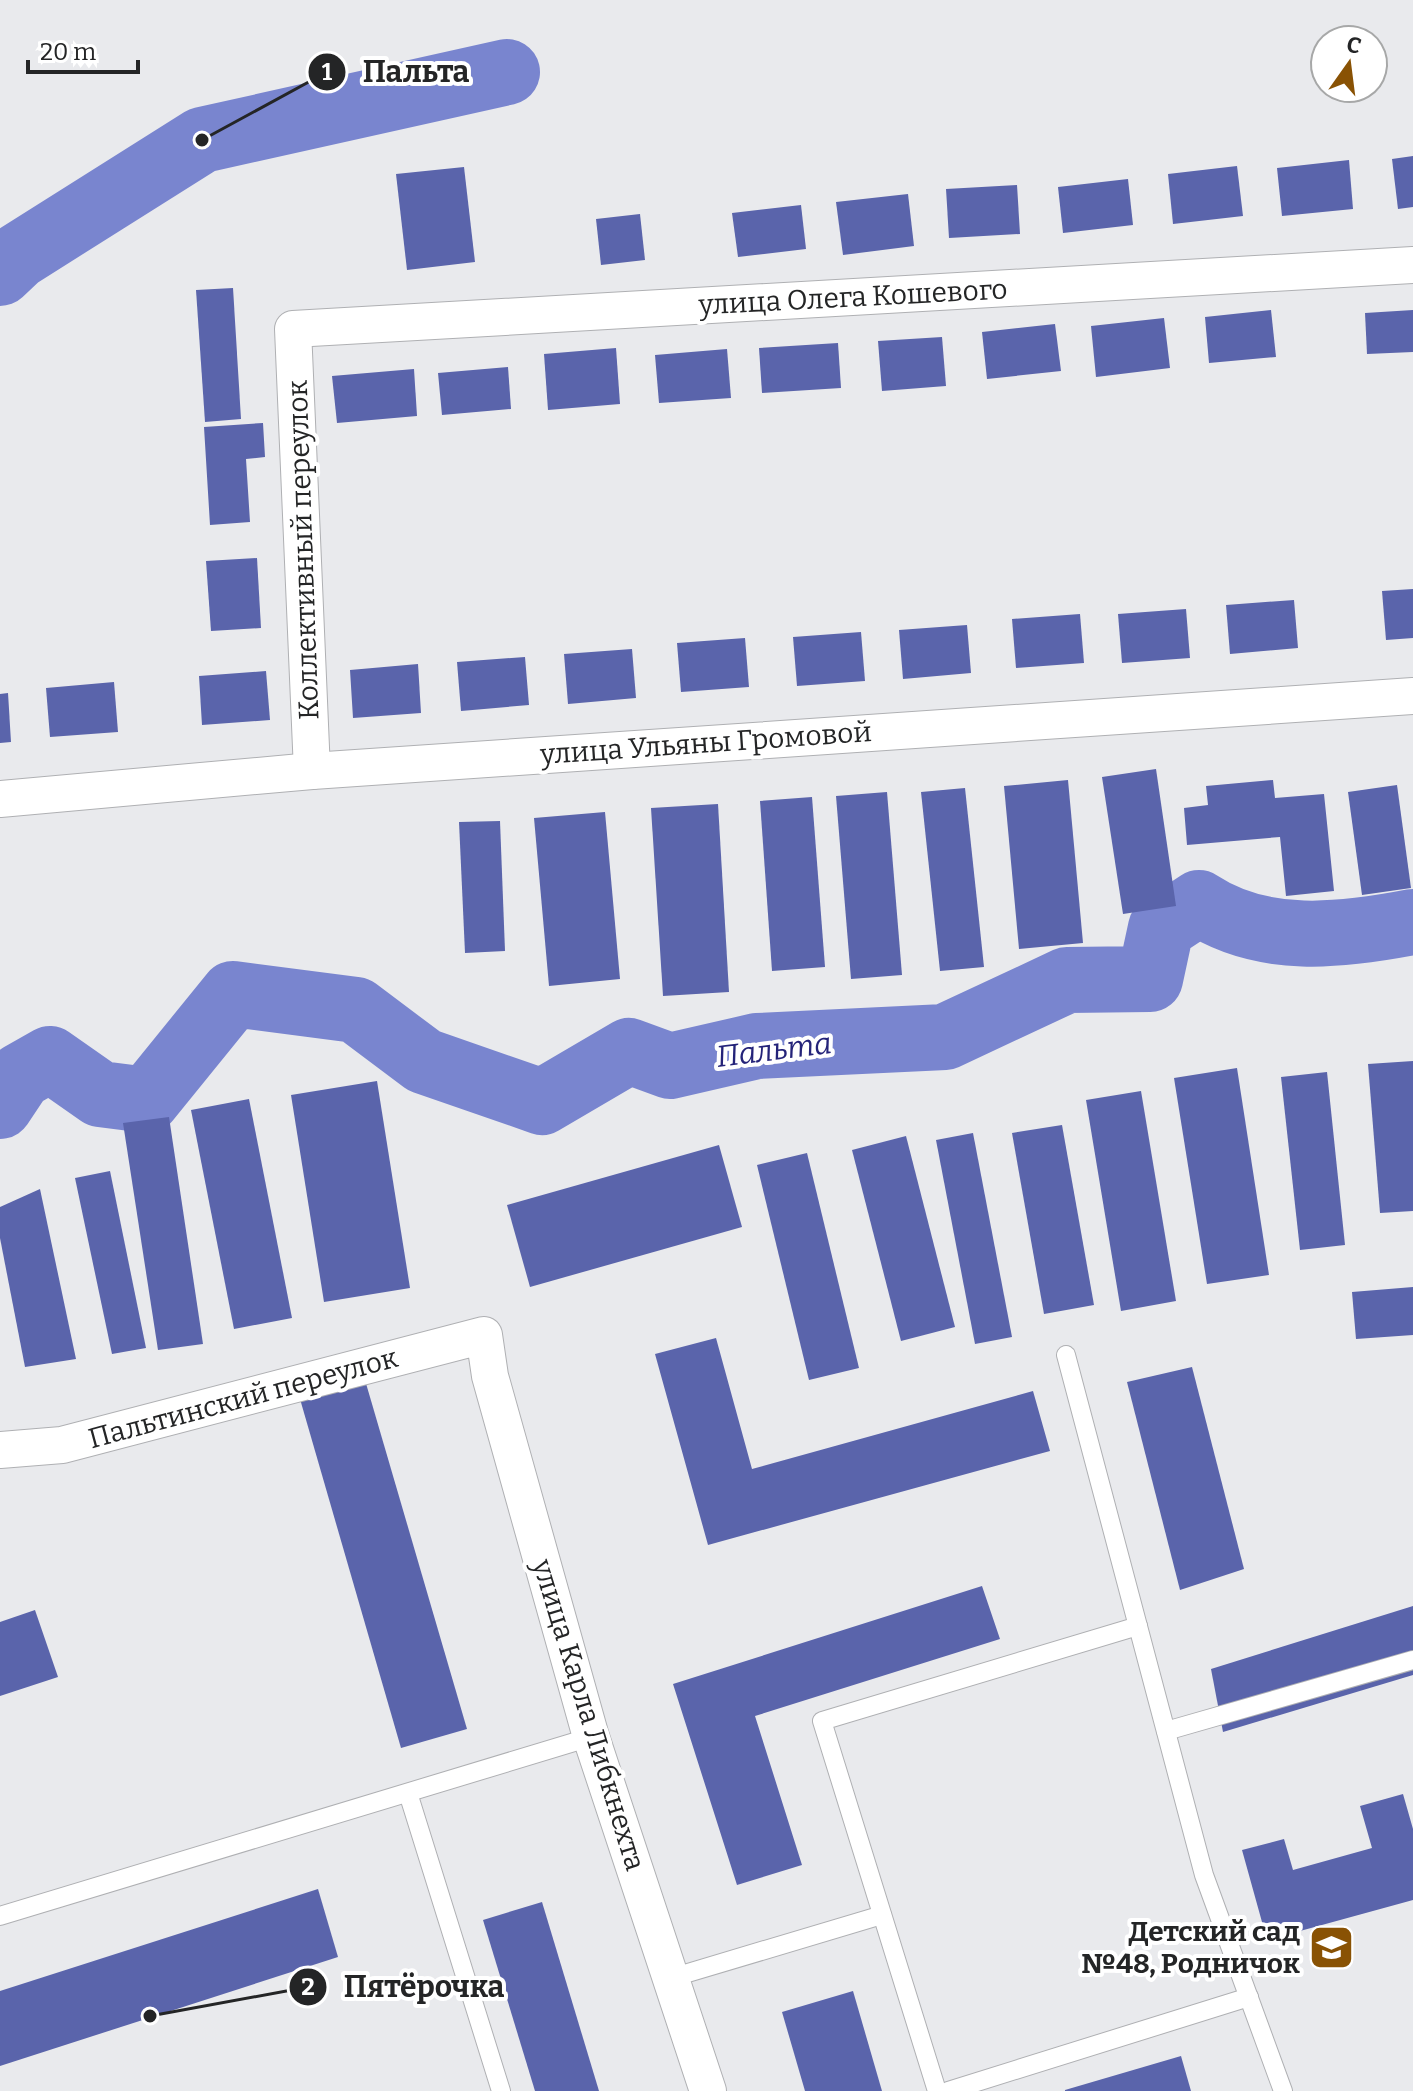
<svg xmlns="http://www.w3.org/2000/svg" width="1413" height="2091" font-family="Bitter,serif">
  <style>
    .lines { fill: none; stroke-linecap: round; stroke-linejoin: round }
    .river { stroke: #7985cf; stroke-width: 66 }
    .building { fill: #5a64ab }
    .lane-casing { stroke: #afb0b3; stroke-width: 20 }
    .street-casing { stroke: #afb0b3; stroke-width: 38 }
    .lane { stroke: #fff; stroke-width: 18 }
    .street { stroke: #fff; stroke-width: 36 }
    .labels { text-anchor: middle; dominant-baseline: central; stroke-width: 8; stroke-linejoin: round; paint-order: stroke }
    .street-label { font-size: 28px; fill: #242526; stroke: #fff }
    .poi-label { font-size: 28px; font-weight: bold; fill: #242526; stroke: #fff; text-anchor: end }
    .water-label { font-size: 30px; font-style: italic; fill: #242379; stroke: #fff }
    .leader { fill: none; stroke: #242526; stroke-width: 3 }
    .callout-dot { fill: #242526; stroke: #fff; stroke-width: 3 }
    .mark-label { font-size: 24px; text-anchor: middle; font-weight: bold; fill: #fff }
    .callout-label { font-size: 30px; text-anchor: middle; font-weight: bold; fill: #242526; stroke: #fff; stroke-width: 8; stroke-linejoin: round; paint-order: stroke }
  </style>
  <rect width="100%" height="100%" fill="#e9eaed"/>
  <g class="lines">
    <g class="river">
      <path d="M0,273L18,256L202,140L507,72"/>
      <path d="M0,1106L20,1076L50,1059L100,1094L147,1100L233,994L356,1010L424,1061L542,1102L629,1051L670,1066L757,1046L945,1037L1067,980L1150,979L1161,928L1199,903C1263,945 1341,936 1413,922"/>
    </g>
  </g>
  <g class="building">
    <path d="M1413,156V207L1398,209L1392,159Z"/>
    <path d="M1349,160L1353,209L1282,216L1277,168Z"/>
    <path d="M1237,166L1243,216L1173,224L1168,174Z"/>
    <path d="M464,167L475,262L407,270L396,174Z"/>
    <path d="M1128,179L1133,225L1063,233L1058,187Z"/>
    <path d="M1017,185L1020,234L949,238L946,189Z"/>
    <path d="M908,194L914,246L843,255L836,202Z"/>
    <path d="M801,205L806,249L738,257L732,213Z"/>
    <path d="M640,214L645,260L601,265L596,219Z"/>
    <path d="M233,288L241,419L205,422L196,290Z"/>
    <path d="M1271,310L1276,357L1209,363L1205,317Z"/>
    <path d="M1413,310V352L1367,354L1365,313Z"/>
    <path d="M1164,318L1170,368L1096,377L1091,326Z"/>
    <path d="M1055,324L1061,371L987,379L982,332Z"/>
    <path d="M942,337L946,386L882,391L878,341Z"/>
    <path d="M838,343L841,388L762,393L759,348Z"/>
    <path d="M616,348L620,404L548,410L544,354Z"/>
    <path d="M727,349L731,398L659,403L655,355Z"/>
    <path d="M508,367L511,409L442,415L438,373Z"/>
    <path d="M414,369L417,416L337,423L332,376Z"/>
    <path d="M263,423L265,457L246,459L250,522L210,525L204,427Z"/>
    <path d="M257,558L261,628L211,631L206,561Z"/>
    <path d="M1413,589V638L1386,640L1382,591Z"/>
    <path d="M1294,600L1298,648L1230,654L1226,605Z"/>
    <path d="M1186,609L1190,658L1122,663L1118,614Z"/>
    <path d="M1080,614L1084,663L1016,668L1012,619Z"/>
    <path d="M967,625L971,673L903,679L899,630Z"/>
    <path d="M861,632L865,681L797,686L793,637Z"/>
    <path d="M745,638L749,687L681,692L677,643Z"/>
    <path d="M632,649L636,698L568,704L564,654Z"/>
    <path d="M525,657L529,705L461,711L457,662Z"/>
    <path d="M418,664L421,713L353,718L350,670Z"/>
    <path d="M266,671L270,720L202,725L199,676Z"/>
    <path d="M114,682L118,732L50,737L46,688Z"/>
    <path d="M8,693L11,742L0,743V694Z"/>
    <path d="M1156,769L1176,906L1123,914L1102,777Z"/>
    <path d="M1068,780L1083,943L1019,949L1004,786Z"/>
    <path d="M1273,780L1275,798L1324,794L1334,891L1286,896L1280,837L1187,845L1184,808L1208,805L1206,786Z"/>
    <path d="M1397,785L1411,888L1362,895L1348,792Z"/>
    <path d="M965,788L984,967L940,971L921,792Z"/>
    <path d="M887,792L902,975L851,979L836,796Z"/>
    <path d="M812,797L825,967L772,971L760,801Z"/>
    <path d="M718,804L729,992L663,996L651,808Z"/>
    <path d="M605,812L620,979L549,986L534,818Z"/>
    <path d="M500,821L505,951L465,953L459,822Z"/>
    <path d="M1413,1061V1211L1380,1213L1368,1064Z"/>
    <path d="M1237,1068L1269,1275L1207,1284L1174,1078Z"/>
    <path d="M1327,1072L1345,1245L1300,1250L1281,1077Z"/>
    <path d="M377,1081L410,1288L324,1302L291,1095Z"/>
    <path d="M1141,1091L1176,1301L1121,1311L1086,1100Z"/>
    <path d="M249,1099L292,1318L234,1329L191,1110Z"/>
    <path d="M169,1117L203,1344L158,1350L123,1123Z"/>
    <path d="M1062,1125L1094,1305L1044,1314L1012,1133Z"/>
    <path d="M973,1133L1012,1337L975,1344L936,1140Z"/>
    <path d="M906,1136L955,1327L901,1341L852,1150Z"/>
    <path d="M719,1145L742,1227L530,1287L507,1205Z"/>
    <path d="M807,1153L859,1368L809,1380L757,1165Z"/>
    <path d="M110,1171L146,1348L112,1354L75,1178Z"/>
    <path d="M40,1189L76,1359L25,1367L0,1238V1207Z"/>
    <path d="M1413,1287V1335L1356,1339L1352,1292Z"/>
    <path d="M716,1338L752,1469L1033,1391L1050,1451L708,1545L655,1354Z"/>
    <path d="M1192,1367L1244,1569L1180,1590L1127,1382Z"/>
    <path d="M365,1380L467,1729L401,1748L300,1399Z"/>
    <path d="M982,1586L1000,1639L755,1716L802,1865L737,1885L673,1684Z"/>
    <path d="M1413,1606V1675L1223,1732L1211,1669Z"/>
    <path d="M35,1610L58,1677L0,1696V1622Z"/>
    <path d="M1403,1794L1413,1829V1900L1267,1940L1242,1850L1284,1839L1293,1870L1372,1848L1360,1806Z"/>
    <path d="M318,1889L338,1957L0,2066V1991Z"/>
    <path d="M542,1902L599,2091H535L483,1920Z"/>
    <path d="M853,1991L882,2091H805L782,2012Z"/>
    <path d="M1181,2056L1191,2091H1065V2090Z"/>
  </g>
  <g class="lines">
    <defs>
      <g id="lane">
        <path d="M1066,1355L1204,1875L1283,2091"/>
        <path d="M1166,1731L1413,1660"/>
        <path d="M408,1793L501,2091"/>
        <path d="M0,1916L591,1737"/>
        <path d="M671,1978L882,1915"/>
        <path d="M937,2091L822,1721L1138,1626"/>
        <path d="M948,2091L1249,1997"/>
      </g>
      <g id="street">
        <path d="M312,771L293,329L1413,265"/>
        <path d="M0,799L312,771L1413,696"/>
        <path d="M0,1450L62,1445L484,1335L490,1376L591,1737L708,2091"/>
      </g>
    </defs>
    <use href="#lane" class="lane-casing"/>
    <use href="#street" class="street-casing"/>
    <use href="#lane" class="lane"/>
    <use href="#street" class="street"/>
  </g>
  <defs>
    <symbol id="school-square" viewBox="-11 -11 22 22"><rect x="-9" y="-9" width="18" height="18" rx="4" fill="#895204" stroke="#fff"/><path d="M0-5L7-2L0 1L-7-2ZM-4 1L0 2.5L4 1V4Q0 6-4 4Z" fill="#fff"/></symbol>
  </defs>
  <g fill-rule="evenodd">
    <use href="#school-square" x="1306" y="1922" width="51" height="51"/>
  </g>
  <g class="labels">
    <g class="street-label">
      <text transform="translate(853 297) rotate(-3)">улица Олега Кошевого</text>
      <text transform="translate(303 550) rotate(-92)">Коллективный переулок</text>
      <text transform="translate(706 743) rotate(-4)">улица Ульяны Громовой</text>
      <text transform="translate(243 1398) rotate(-15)">Пальтинский переулок</text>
      <text transform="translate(589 1715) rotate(73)">улица Карла Либкнехта</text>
    </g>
    <g class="poi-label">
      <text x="1300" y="1931">Детский сад<tspan x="1300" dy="32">№48, Родничок</tspan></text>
    </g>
    <g class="water-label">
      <text transform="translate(774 1050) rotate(-7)">Пальта</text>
    </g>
  </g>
  <path class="leader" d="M202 140L327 72M150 2016L308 1987"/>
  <g class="callout-dot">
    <circle cx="202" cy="140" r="8"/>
    <circle cx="150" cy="2016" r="8"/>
    <circle cx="327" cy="72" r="20"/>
    <circle cx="308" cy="1987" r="20"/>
  </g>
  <g class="mark-label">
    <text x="327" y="80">1</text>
    <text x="308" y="1995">2</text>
  </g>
  <g class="callout-label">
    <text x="416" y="82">Пальта</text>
    <text x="424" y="1997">Пятёрочка</text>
  </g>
  <g transform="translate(1349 64) rotate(14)"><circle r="38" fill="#ffffff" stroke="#a7a8a8" stroke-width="2"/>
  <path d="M0-6L14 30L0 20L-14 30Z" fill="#895204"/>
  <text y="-12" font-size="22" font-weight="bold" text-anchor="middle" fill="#242526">С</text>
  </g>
  <path d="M28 60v12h110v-12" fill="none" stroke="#242526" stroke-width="4"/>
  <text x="40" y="60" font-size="24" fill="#242526" stroke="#ffffff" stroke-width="6" paint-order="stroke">20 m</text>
</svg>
